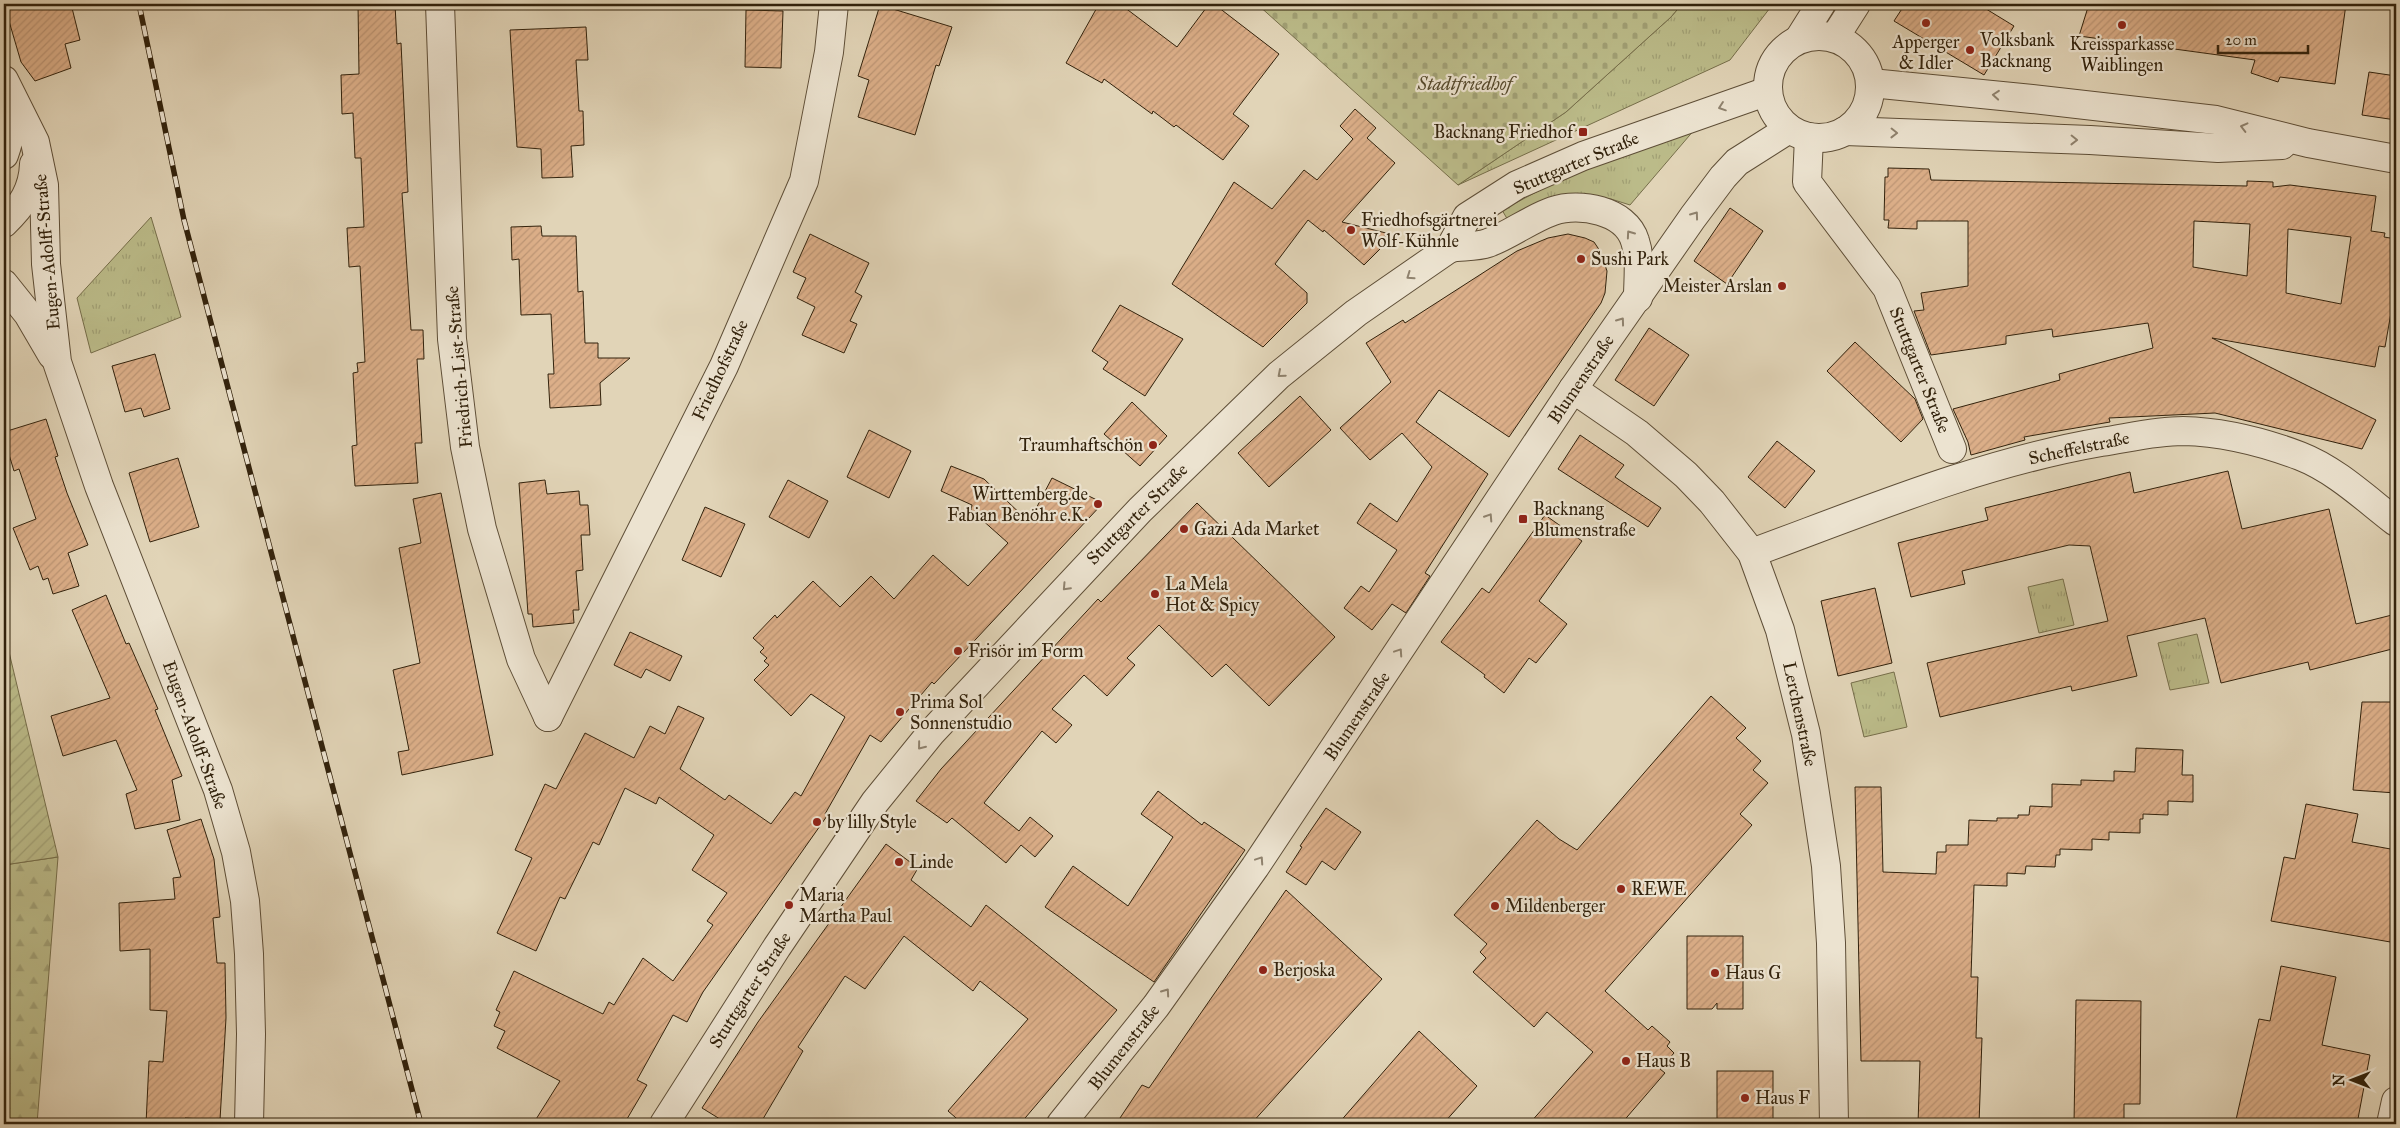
<svg xmlns="http://www.w3.org/2000/svg" width="2400" height="1128" font-family="'IM FELL Great Primer',serif">
  <style>
    .grass { fill: url(#grass-tufts); stroke: #766e4a }
    .forest { fill: url(#forest-firs); stroke: #766e4a }
    .cemetery { fill: url(#cemetery-stones); stroke: #766e4a }
    .garden { fill: url(#garden-furrows); stroke: #766e4a }
    .building { fill: url(#building-hatch); stroke: #32220c; fill-rule: evenodd }
    .lines { fill: none; stroke-linecap: round; stroke-linejoin: round }
    .minor-casing { stroke: #5e4e37; stroke-width: 30 }
    .minor { stroke: #ece3d0; stroke-width: 28 }
    .rail-casing { stroke: #32220c; stroke-width: 5.5 }
    .rail { stroke: #ece3d0; stroke-width: 4; stroke-dasharray: 11; stroke-linecap: butt }
    .oneway { stroke: #8f826e }
    .poi-dot { fill: #8f2418; stroke: #ece3d0; stroke-width: 2 }
    .labels { text-anchor: middle; dominant-baseline: central; stroke-width: 4.5; stroke-linejoin: round; paint-order: stroke }
    .poi-label { font-size: 18px; fill: #32220c; stroke: #ece3d0; text-anchor: start }
    .park-label { font-size: 18px; font-style: italic; fill: #54482b; stroke: #ece3d0 }
    .street-label { font-size: 18px; fill: #32220c; stroke: #ece3d0 }
  </style>
  <defs>
    <pattern id="grass-tufts" width="24" height="20" patternUnits="userSpaceOnUse" patternTransform="scale(1.25)"><rect width="24" height="20" fill="#bbbb89"/><path d="M3 7l-1-3M5 7V3M7 7l1-3M15 17l-1-3M17 17v-4M19 17l1-3" fill="none" stroke="#a1a075"/></pattern>
    <pattern id="forest-firs" width="22" height="20" patternUnits="userSpaceOnUse" patternTransform="scale(1.25)"><rect width="22" height="20" fill="#bbbb89"/><path d="M5 1l3.5 6h-7zM16 11l3.5 6h-7z" fill="#a1a075"/></pattern>
    <pattern id="cemetery-stones" width="16" height="16" patternUnits="userSpaceOnUse" patternTransform="scale(1.25)"><rect width="16" height="16" fill="#bbbb89"/><path d="M2 7V4a2 2 0 0 1 4 0v3zM10 15v-3a2 2 0 0 1 4 0v3z" fill="#a1a075"/></pattern>
    <pattern id="garden-furrows" width="10" height="10" patternUnits="userSpaceOnUse" patternTransform="scale(1.25)"><rect width="10" height="10" fill="#bbbb89"/><path d="M-1 1l2-2M0 10L10 0M9 11l2-2" fill="none" stroke="#a1a075"/></pattern>
    <pattern id="building-hatch" width="6" height="6" patternUnits="userSpaceOnUse" patternTransform="scale(1.25)"><rect width="6" height="6" fill="#dcaf89"/><path d="M-1 1l2-2M0 6l6-6M5 7l2-2" fill="none" stroke="#bd9675"/></pattern>
  </defs>
  <rect width="100%" height="100%" fill="#e1d4b7"/>
  <filter id="stains"><feTurbulence type="fractalNoise" baseFrequency=".004" numOctaves="4"/><feColorMatrix values="0 0 0 0 .2 0 0 0 0 .09 0 0 0 0 .02 0 0 0 .5 -.17"/></filter>
  <radialGradient id="worn" r=".72"><stop offset=".6" stop-color="#630" stop-opacity="0"/><stop offset="1" stop-color="#630" stop-opacity=".3"/></radialGradient>
  <g class="grass">
    <path d="M1682,4H1773L1730,60L1458,185L1566,112L1671,17Z"/>
    <path d="M1695,129L1630,205L1611,199L1592,197L1509,222L1502,210L1586,166Z"/>
    <path d="M151,217L181,317L91,353L77,298Z"/>
    <path d="M2063,579L2074,625L2039,633L2028,587Z"/>
    <path d="M2197,634L2209,683L2170,690L2158,643Z"/>
    <path d="M1894,672L1907,727L1864,737L1851,683Z"/>
  </g>
  <path class="forest" d="M58,857L37,1124H4V865Z"/>
  <path class="cemetery" d="M1257,4H1682L1671,17L1566,112L1458,185Z"/>
  <path class="garden" d="M4,631L58,857L4,865Z"/>
  <g class="building">
    <path d="M4,4H71L80,40L65,44L71,68L35,81L21,62Z"/>
    <path d="M358,4H395L397,44L401,43L408,192L402,193L411,330H423L424,359H417L422,443H415L418,483L355,486L352,446L357,445L353,373L358,372L357,363L365,362L360,266L349,267L347,228L364,227L361,158H355L353,113L342,114L341,75L359,74Z"/>
    <path d="M1099,4H1120L1177,47L1209,4H1214L1279,54L1233,114L1249,126L1223,160L1176,125L1174,127L1153,111L1152,114L1104,79L1102,83L1066,63Z"/>
    <path d="M1905,4H1978L2014,26L1984,75L1894,21Z"/>
    <path d="M2089,4H2346L2335,84L2280,77L2278,82L2251,73L2255,60L2079,36Z"/>
    <path d="M880,5L952,27L939,66L936,65L915,135L858,117L869,80L858,76Z"/>
    <path d="M746,10L783,11L781,68L745,67Z"/>
    <path d="M586,27L588,60H576L579,111H583L584,145L571,146L573,177L542,178L541,149L517,147L510,30Z"/>
    <path d="M2369,72L2396,76V120L2362,115Z"/>
    <path d="M1355,109L1376,128L1367,138L1395,163L1342,222L1386,233L1382,247L1364,265L1324,230L1323,232L1308,220L1275,264L1307,293V303L1263,347L1172,284L1234,182L1272,209L1304,170L1317,180L1353,139L1340,126Z"/>
    <path d="M1888,168L1929,169L1931,180L2247,186V181L2273,182V187L2290,185L2376,196L2371,231L2385,233L2384,237L2396,239V284L2385,347L2379,346L2375,367L2212,338L2376,420L2362,449L2215,413L2109,418L2110,422L2024,437L2025,440L1971,455L1968,442L1953,409L2060,380L2059,374L2153,348L2148,323L2053,337L2052,329L2006,336V344L1931,355L1914,311L1924,310L1921,293L1968,286V221H1917V229L1888,228L1889,220H1884L1885,177H1888ZM2194,221L2250,224L2247,276L2193,267ZM2288,229L2351,237L2341,304L2286,293Z"/>
    <path d="M1730,208L1763,231L1727,284L1694,261Z"/>
    <path d="M541,226L542,236H576L578,292L583,291L585,343H598V358H630L600,383L601,405L550,408L548,374H554L551,314L521,315L519,259L512,260L511,227Z"/>
    <path d="M810,234L869,263L855,292L862,296L850,321L857,324L844,353L802,335L815,307L797,298L806,278L793,272Z"/>
    <path d="M1568,234L1585,238L1594,242L1600,251L1607,271L1605,293L1601,303L1509,437L1439,390L1416,422L1488,474L1425,573L1430,576L1406,613L1392,604L1372,630L1344,608L1361,586L1369,592L1397,550L1357,523L1370,503L1397,522L1432,467L1402,433L1370,460L1340,428L1391,382L1366,343L1403,320L1405,323L1517,251L1548,238Z"/>
    <path d="M1120,305L1183,339L1145,396L1103,369L1108,362L1092,351Z"/>
    <path d="M1649,328L1689,355L1654,406L1615,380Z"/>
    <path d="M1855,342L1915,399L1923,419L1901,442L1827,371Z"/>
    <path d="M155,354L170,409L144,417L141,408L125,412L112,366Z"/>
    <path d="M1300,396L1331,430L1269,487L1238,453Z"/>
    <path d="M1132,402L1167,436L1140,466L1104,434Z"/>
    <path d="M46,419L58,456L55,457L67,493L88,545L68,553L79,586L53,594L48,578L43,580L38,566L30,570L13,528L36,519L19,469L14,471L4,438V432Z"/>
    <path d="M869,430L911,451L889,498L847,477Z"/>
    <path d="M1580,435L1624,465L1615,477L1661,508L1648,527L1558,469Z"/>
    <path d="M1777,441L1815,471L1785,508L1748,477Z"/>
    <path d="M178,458L199,527L150,542L129,473Z"/>
    <path d="M951,466L984,479L1029,522L1052,478L1103,503L934,684L932,682L881,742L870,735L825,814L827,816L703,992L687,1022L673,1015L637,1080L647,1085L624,1124H533L560,1081L497,1048L505,1031L494,1026L500,1012L496,1010L514,971L603,1014L609,1002L614,1005L643,958L673,981L713,925L707,921L727,893L692,870L714,835L659,797L656,804L625,788L599,845L593,842L565,899L560,897L536,951L497,933L532,858L515,850L545,784L556,789L585,733L634,758L650,726L665,734L678,706L704,718L680,769L725,800L729,795L771,824L795,792L801,796L845,717L811,694L791,716L754,680L769,665L764,661L767,658L760,652L764,648L753,638L775,615L777,618L813,581L840,607L871,576L894,599L933,555L968,586L1008,543L971,510L972,505L941,491Z"/>
    <path d="M2228,471L2242,529L2329,509L2356,624L2396,614V648L2310,670L2308,662L2221,683L2205,618L2127,636L2137,676L2072,691L2071,686L1940,717L1927,663L2108,621L2090,546L2069,545L1962,571L1965,584L1911,597L1898,543L1988,520L1985,508L2130,472L2134,493Z"/>
    <path d="M545,480L547,494L579,491L580,505H588L590,535H581L583,570L576,571L579,610H573L574,623L533,627L532,614H528L519,483Z"/>
    <path d="M788,480L828,501L809,538L769,517Z"/>
    <path d="M441,493L493,755L402,775L398,752L409,750L393,670L420,663L399,548L421,543L413,499Z"/>
    <path d="M1197,503L1335,637L1269,706L1226,664L1212,677L1159,625L1127,658L1135,665L1107,696L1084,675L1052,709L1072,725L1056,743L1042,731L984,803L1019,831L1030,817L1053,836L1035,857L1021,845L1006,863L952,818L947,823L916,801L941,769L1098,599L1101,602Z"/>
    <path d="M705,507L745,524L721,577L682,560Z"/>
    <path d="M1545,515L1582,541L1539,601L1567,624L1536,663L1529,658L1504,693L1484,677L1485,675L1441,642L1482,588L1489,593Z"/>
    <path d="M1875,588L1892,663L1838,676L1821,601Z"/>
    <path d="M106,595L126,644L129,643L158,709L155,710L182,776L172,780L180,820L135,829L126,794L137,790L116,740L63,756L51,716L110,698L72,610Z"/>
    <path d="M630,632L682,656L670,681L646,669L641,678L614,665Z"/>
    <path d="M1711,696L1746,728L1736,738L1761,761L1753,770L1768,783L1740,814L1752,825L1605,991L1648,1030L1652,1026L1670,1042L1667,1046L1674,1053L1660,1069L1665,1073L1621,1124H1529L1593,1052L1547,1012L1534,1027L1473,972L1486,958L1480,952L1487,944L1454,915L1537,820L1559,839L1577,850Z"/>
    <path d="M2362,702H2396V793L2353,790Z"/>
    <path d="M2136,748L2183,750L2182,775H2193V802L2168,801V815L2143,814V819H2140V833L2109,832V840L2092,839V850L2060,849V855H2056L2055,867L2026,866L2025,874L2007,873V886L1974,885L1971,977H1978L1976,1038H1982L1979,1124H1918L1920,1061H1861L1855,787H1881L1883,872L1936,874L1937,852H1946V845H1968L1969,820L1997,821V818H2018V815H2029L2030,806L2052,807V784L2081,785V780L2114,781V771L2135,772Z"/>
    <path d="M1158,791L1202,825L1204,822L1245,850L1154,982L1045,907L1073,866L1128,906L1173,837L1141,814Z"/>
    <path d="M2306,804L2358,814L2352,842L2396,850V943L2271,921L2284,857L2295,859Z"/>
    <path d="M1326,808L1361,832L1335,870L1322,861L1306,885L1286,872L1302,847L1300,846Z"/>
    <path d="M201,819L214,859L220,917L213,918L217,963H225L226,1018L220,1120L185,1118V1124H146L149,1061L163,1062L167,1011L150,1010V949L120,951L119,903L175,899L173,878L181,877L167,830Z"/>
    <path d="M886,844L918,868L911,880L971,927L986,905L1117,1010L1020,1124H963L948,1111L1028,1019L980,981L973,991L904,936L865,989L845,976L798,1047L803,1051L760,1124H728L702,1108L758,1022Z"/>
    <path d="M1286,890L1382,979L1251,1124H1116L1142,1085L1149,1088Z"/>
    <path d="M1687,936H1743V1009H1717V1003L1712,1009H1687Z"/>
    <path d="M2281,966L2336,977L2322,1045L2370,1055L2357,1124H2235L2259,1019L2270,1021Z"/>
    <path d="M2076,1000L2141,1001L2140,1104H2124V1124H2074Z"/>
    <path d="M1419,1031L1477,1086L1443,1124H1338Z"/>
    <rect x="1717" y="1071" width="56" height="53"/>
  </g>
  <g class="lines">
    <defs>
      <g id="minor">
        <path d="M440,4L452,339L465,447L482,529L521,659L548,717"/>
        <circle cx="1819" cy="87" r="51"/>
        <path d="M1835,37L1856,4"/>
        <path d="M1799,39L1821,4"/>
        <path d="M4,80L35,142L44,185L46,264L57,362L99,486L218,790L236,852L245,901L249,954L251,1034L249,1124"/>
        <path d="M1871,83L2032,99L2216,120L2308,143L2396,159"/>
        <path d="M1845,131L2090,140L2218,148L2282,145"/>
        <path d="M1809,137L1807,182L1887,288L1952,449"/>
        <path d="M4,155C11,135 14,118 8,98"/>
        <path d="M4,223C22,206 33,190 34,164"/>
        <path d="M1450,248C1462,246 1476,247 1488,243C1510,235 1530,219 1553,211C1579,202 1626,210 1635,241C1641,259 1638,279 1638,298"/>
        <path d="M4,284L28,314L52,355"/>
        <path d="M1573,389L1637,433L1686,475L1712,502L1752,553L1780,630L1806,734L1826,866L1831,943L1834,1124"/>
        <path d="M1752,553C1866,511 1980,463 2101,442C2128,438 2155,431 2183,431C2223,432 2263,442 2300,456C2336,470 2366,499 2396,522"/>
        <path d="M548,717L724,366L804,181L829,52L834,4"/>
        <path d="M664,1124L777,947L875,802L931,733L1140,510L1279,375L1356,313L1450,248L1467,217L1517,185L1583,156L1768,91"/>
        <path d="M1061,1124L1156,1006L1255,867L1573,389L1693,217L1723,177L1737,162L1789,129"/>
        <path d="M2391,1124L2396,1101"/>
      </g>
    </defs>
    <use href="#minor" class="minor-casing"/>
    <use href="#minor" class="minor"/>
    <defs>
      <path id="rail" d="M139,4L184,220L421,1124"/>
    </defs>
    <use href="#rail" class="rail-casing"/>
    <use href="#rail" class="rail"/>
  </g>
  <defs><path id="oneway-chevron" d="M-2-3.5L2.5 0L-2 3.5" fill="none" stroke-width="1.6" stroke-linecap="round" stroke-linejoin="round" transform="scale(1.25)"/></defs>
  <g class="oneway">
    <use href="#oneway-chevron" transform="translate(1996 95) rotate(-175)"/>
    <use href="#oneway-chevron" transform="translate(1722 107) rotate(161)"/>
    <use href="#oneway-chevron" transform="translate(2244 127) rotate(-166)"/>
    <use href="#oneway-chevron" transform="translate(1894 133) rotate(1)"/>
    <use href="#oneway-chevron" transform="translate(2074 140) rotate(1)"/>
    <use href="#oneway-chevron" transform="translate(1695 215) rotate(-54)"/>
    <use href="#oneway-chevron" transform="translate(1630 234) rotate(-125)"/>
    <use href="#oneway-chevron" transform="translate(1410 276) rotate(145)"/>
    <use href="#oneway-chevron" transform="translate(1621 321) rotate(-54)"/>
    <use href="#oneway-chevron" transform="translate(1281 374) rotate(139)"/>
    <use href="#oneway-chevron" transform="translate(1489 517) rotate(-57)"/>
    <use href="#oneway-chevron" transform="translate(1066 587) rotate(133)"/>
    <use href="#oneway-chevron" transform="translate(1399 652) rotate(-56)"/>
    <use href="#oneway-chevron" transform="translate(921 746) rotate(129)"/>
    <use href="#oneway-chevron" transform="translate(1260 860) rotate(-56)"/>
    <use href="#oneway-chevron" transform="translate(1166 992) rotate(-55)"/>
  </g>
  <g class="poi-dot">
    <circle cx="1926" cy="23" r="5"/>
    <circle cx="2122" cy="25" r="5"/>
    <circle cx="1970" cy="50" r="5"/>
    <rect x="1578" y="127" width="10" height="10" rx="2.5"/>
    <circle cx="1351" cy="230" r="5"/>
    <circle cx="1581" cy="259" r="5"/>
    <circle cx="1782" cy="286" r="5"/>
    <circle cx="1153" cy="445" r="5"/>
    <circle cx="1098" cy="504" r="5"/>
    <rect x="1518" y="514" width="10" height="10" rx="2.5"/>
    <circle cx="1184" cy="529" r="5"/>
    <circle cx="1155" cy="594" r="5"/>
    <circle cx="958" cy="651" r="5"/>
    <circle cx="900" cy="712" r="5"/>
    <circle cx="817" cy="822" r="5"/>
    <circle cx="899" cy="862" r="5"/>
    <circle cx="1621" cy="889" r="5"/>
    <circle cx="789" cy="905" r="5"/>
    <circle cx="1495" cy="906" r="5"/>
    <circle cx="1263" cy="970" r="5"/>
    <circle cx="1715" cy="973" r="5"/>
    <circle cx="1626" cy="1061" r="5"/>
    <circle cx="1745" cy="1098" r="5"/>
  </g>
  <g class="labels">
    <g class="poi-label">
      <text x="1980" y="40">Volksbank<tspan x="1980" dy="21">Backnang</tspan></text>
      <text x="1926" y="42" text-anchor="middle">Apperger<tspan x="1926" dy="21">&amp; Idler</tspan></text>
      <text x="2122" y="44" text-anchor="middle">Kreissparkasse<tspan x="2122" dy="21">Waiblingen</tspan></text>
      <text x="1573" y="132" text-anchor="end">Backnang Friedhof</text>
      <text x="1361" y="220">Friedhofsgärtnerei<tspan x="1361" dy="21">Wolf-Kühnle</tspan></text>
      <text x="1591" y="259">Sushi Park</text>
      <text x="1772" y="286" text-anchor="end">Meister Arslan</text>
      <text x="1143" y="445" text-anchor="end">Traumhaftschön</text>
      <text x="1088" y="494" text-anchor="end">Wirttemberg.de<tspan x="1088" dy="21">Fabian Benöhr e.K.</tspan></text>
      <text x="1533" y="509">Backnang<tspan x="1533" dy="21">Blumenstraße</tspan></text>
      <text x="1194" y="529">Gazi Ada Market</text>
      <text x="1165" y="584">La Mela<tspan x="1165" dy="21">Hot &amp; Spicy</tspan></text>
      <text x="968" y="651">Frisör im Form</text>
      <text x="910" y="702">Prima Sol<tspan x="910" dy="21">Sonnenstudio</tspan></text>
      <text x="827" y="822">by lilly Style</text>
      <text x="909" y="862">Linde</text>
      <text x="1631" y="889">REWE</text>
      <text x="799" y="895">Maria<tspan x="799" dy="21">Martha Paul</tspan></text>
      <text x="1505" y="906">Mildenberger</text>
      <text x="1273" y="970">Berjoska</text>
      <text x="1725" y="973">Haus G</text>
      <text x="1636" y="1061">Haus B</text>
      <text x="1755" y="1098">Haus F</text>
    </g>
    <g class="park-label">
      <text x="1465" y="84">Stadtfriedhof</text>
    </g>
    <g class="street-label">
      <text transform="translate(1576 163) rotate(-23)">Stuttgarter Straße</text>
      <text transform="translate(47 252) rotate(-95)">Eugen-Adolff-Straße</text>
      <text transform="translate(459 367) rotate(-95)">Friedrich-List-Straße</text>
      <text transform="translate(720 370) rotate(-65)">Friedhofstraße</text>
      <text transform="translate(1920 370) rotate(68)">Stuttgarter Straße</text>
      <text transform="translate(1581 379) rotate(-56)">Blumenstraße</text>
      <text transform="translate(2079 448) rotate(-12)">Scheffelstraße</text>
      <text transform="translate(1137 514) rotate(-45)">Stuttgarter Straße</text>
      <text transform="translate(1800 714) rotate(78)">Lerchenstraße</text>
      <text transform="translate(1357 716) rotate(-56)">Blumenstraße</text>
      <text transform="translate(195 735) rotate(70)">Eugen-Adolff-Straße</text>
      <text transform="translate(750 990) rotate(-57)">Stuttgarter Straße</text>
      <text transform="translate(1124 1047) rotate(-52)">Blumenstraße</text>
    </g>
  </g>
  <rect width="2400" height="1128" fill="none" stroke="#e1d4b7" stroke-width="20"/>
  <rect x="5" y="5" width="2390" height="1118" fill="none" stroke="#32220c" stroke-width="2.5"/>
  <rect x="10" y="10" width="2380" height="1108" fill="none" stroke="#32220c"/>
  <g transform="translate(2352 1080) rotate(270)" stroke="#ece3d0" stroke-width="4" paint-order="stroke">
  <path d="M0-4L9 19L0 12L-9 19Z" fill="#32220c"/>
  <text y="-8" font-size="14" font-weight="bold" text-anchor="middle" fill="#32220c">N</text>
  </g>
  <path d="M2218 45v8h90v-8" fill="none" stroke="#32220c" stroke-width="2.5"/>
  <text x="2225" y="45" font-size="15" fill="#32220c" stroke="#ece3d0" stroke-width="4" paint-order="stroke">20 m</text>
  <rect width="100%" height="100%" filter="url(#stains)"/>
  <rect width="100%" height="100%" fill="url(#worn)"/>
</svg>
